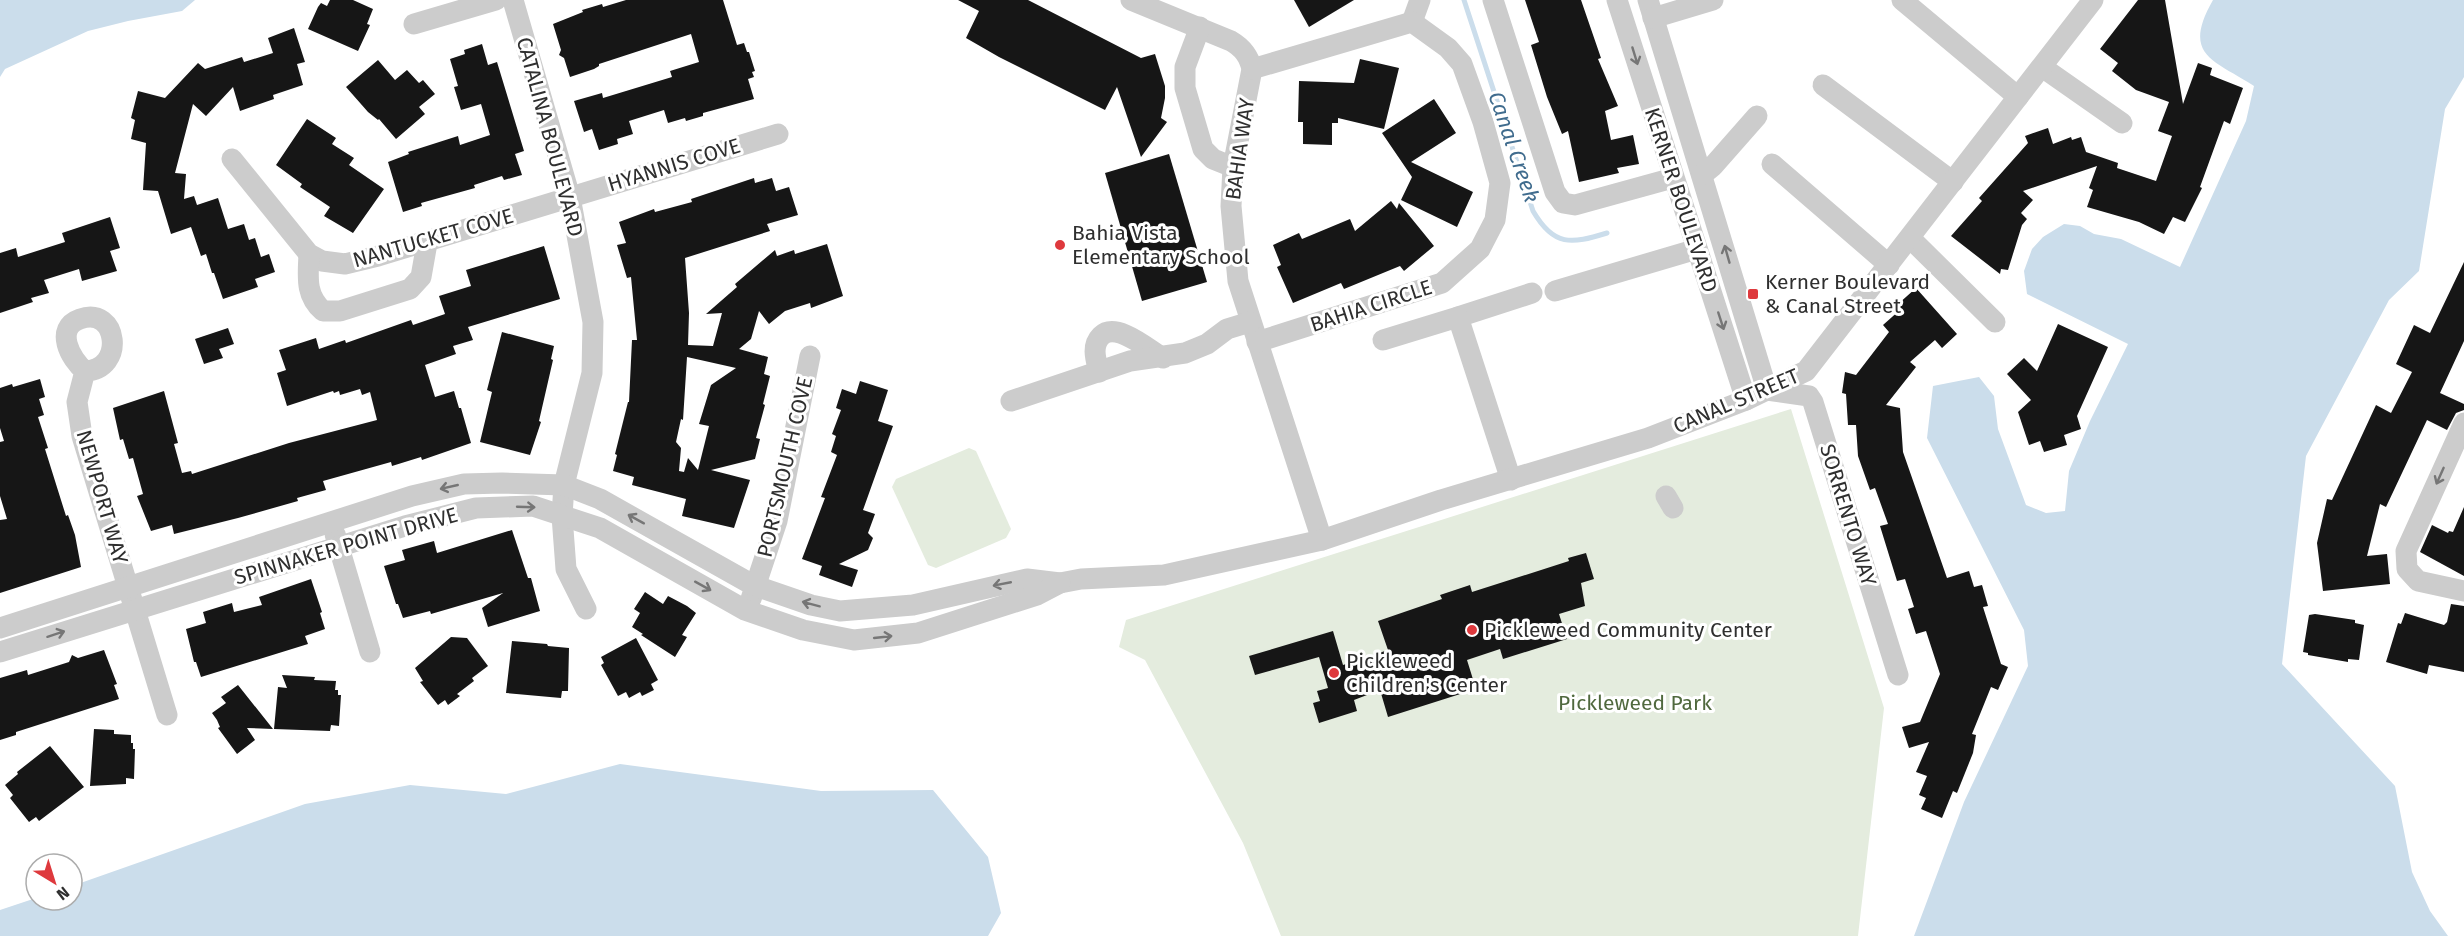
<svg xmlns="http://www.w3.org/2000/svg" width="2464" height="936" font-family="'Fira Sans',sans-serif">
  <style>
    .green { fill: #e4ecde }
    .water { fill: #cbddeb }
    .lines { fill: none; stroke-linecap: round; stroke-linejoin: round }
    .stream { stroke: #cbddeb; stroke-width: 5 }
    .building { fill: #161616; fill-rule: evenodd }
    .minor { stroke: #ccc; stroke-width: 21 }
    .oneway { stroke: #767676 }
    .poi-dot { fill: #de393d; stroke: #fff; stroke-width: 2 }
    .labels { text-anchor: middle; dominant-baseline: central; stroke-width: 6; stroke-linejoin: round; paint-order: stroke }
    .street-label { font-size: 21px; fill: #2f2f2f; stroke: #fff }
    .poi-label { font-size: 21px; fill: #2f2f2f; stroke: #fff; text-anchor: start }
    .park-label { font-size: 21px; fill: #50693e; stroke: #fff }
    .water-label { font-size: 22px; font-style: italic; fill: #406c8e; stroke: #fff }
  </style>
  <rect width="100%" height="100%" fill="#fff"/>
  <g class="green">
    <path d="M1791,409L1884,708L1858,936H1281L1243,843L1145,660L1119,647L1126,620Z"/>
    <path d="M969,448L976,451L1011,529L1006,538L936,568L928,565L892,487L896,479Z"/>
  </g>
  <g class="water">
    <path d="M0,0H195L182,11L128,21L88,31L5,69L0,77Z"/>
    <path d="M2213,0H2464V77L2445,109L2419,271L2389,300L2306,456L2282,664L2395,786L2412,872L2430,911L2448,936H1914L1964,802L2028,666L2024,630L1927,438L1933,386L1979,377L1994,396L1998,429L2026,505L2046,513L2065,511L2069,471L2090,421L2128,344L2027,294L2024,271L2032,249L2043,237L2064,224L2080,226L2094,234L2121,239L2180,267L2246,121L2254,86C2214,60 2181,56 2213,0Z"/>
    <path d="M620,764L821,791L933,790L988,857L1001,913L988,936H0V910L36,898V900H72V886L305,804L410,785L506,794Z"/>
  </g>
  <g class="lines">
    <path class="stream" d="M1464,0L1533,211C1554,247 1571,244 1607,233"/>
  </g>
  <g class="building">
    <path d="M330,0H353L373,9L367,24L370,25L358,51L308,29L318,7L321,3L327,6Z"/>
    <path d="M626,0H723L737,45L744,43L747,52H749L755,71L752,72L754,77L748,79L754,99L703,113V116L686,121L685,118L668,123L664,110L629,121L633,134L617,139L618,144L599,150L592,129L584,132L574,101L602,93L603,98L672,77L670,71L699,62L691,34L599,64V66L594,69L570,77L564,58L559,55L561,50L553,24L583,12L582,10L602,4L603,7Z"/>
    <path d="M958,0H1028L1141,58L1155,54L1165,86V98L1161,118L1167,122L1141,157L1117,87L1105,110L999,57L966,38L979,11Z"/>
    <path d="M1294,0H1354L1309,27Z"/>
    <path d="M1525,0H1581L1601,58L1598,59L1618,106L1605,111L1611,140L1633,135L1639,164L1617,168L1619,173L1579,182L1568,131L1562,134L1547,97L1531,45L1539,42Z"/>
    <path d="M2138,0H2165L2183,104L2198,63L2212,68L2210,75L2243,88L2230,124L2224,121L2200,187L2202,188L2185,222L2173,217L2164,234L2139,222L2087,207L2093,190L2089,188L2097,166L2023,191L2033,200L2021,213L2027,219L2022,225L2008,270L2001,269L2000,274L1951,236L1982,201L1979,198L2028,143L2025,136L2048,128L2053,144L2071,137L2072,140L2081,137L2086,152L2118,163L2117,168L2156,181L2172,136L2158,131L2169,102L2136,90L2112,71L2118,63L2100,49Z"/>
    <path d="M294,28L305,62L297,64L303,85L273,95L274,99L240,111L233,87L206,116L193,104L175,173L186,174L184,199L194,196L197,205L218,198L228,229L244,224L249,240L255,238L261,257L269,254L275,272L255,279L258,287L223,299L214,273H212L206,254L201,256L191,227L171,234L158,191L143,190L146,143L131,139L135,120L131,118L138,91L165,98L198,63L205,69L242,57L244,62L273,53L268,38Z"/>
    <path d="M482,44L488,65L497,62L524,151L515,154L522,175L504,180L502,176L474,185L475,188L421,203L422,206L403,212L388,162L409,154L408,152L458,136L460,145L490,135L481,104L461,110L454,87L458,86L450,59L465,54L464,50Z"/>
    <path d="M1360,59L1399,68L1384,129L1338,118V123H1332V145L1303,144V122H1298L1299,81L1354,83Z"/>
    <path d="M378,60L395,80L407,70L419,83L423,80L435,94L419,107L425,114L396,139L379,119L378,120L368,112L346,87Z"/>
    <path d="M1434,99L1456,133L1411,162L1473,192L1457,227L1401,200L1412,177L1382,133Z"/>
    <path d="M307,119L336,138L332,144L354,158L349,165L384,189L353,233L324,216L330,207L300,187L302,184L276,165Z"/>
    <path d="M1169,154L1207,282L1142,301L1105,173Z"/>
    <path d="M754,178L755,183L772,178L776,191L789,187L798,215L767,224L770,231L685,258L689,313L688,345L713,346L722,313L706,314L737,287L735,284L775,250L777,256L794,250L795,254L827,244L843,296L811,308L810,303L785,311L769,324L759,311L751,339L739,349L768,357L764,374L770,376L763,404L765,405L756,438L760,439L755,459L711,470L750,480L734,528L682,516L686,499L632,485L634,477L613,471L617,455L615,454L628,402H629L632,340H637L631,277L627,278L617,245L626,243L619,222L654,209L655,212L692,202L691,199ZM687,357L736,368L711,385L699,424L709,426L698,470L688,458L684,472L679,471L681,448L676,442L681,419L683,420Z"/>
    <path d="M1391,201L1397,209L1399,203L1434,246L1404,271L1400,266L1344,289L1341,283L1293,303L1277,267L1281,265L1273,245L1299,233L1302,239L1350,219L1355,231Z"/>
    <path d="M110,217L120,248L110,251L117,271L82,281L79,269L44,280L49,293L31,298L33,302L0,313V253L16,248L18,257L65,242L62,233Z"/>
    <path d="M544,246L560,299L468,327L473,340L453,346L456,354L425,365L435,397L454,391L459,408H461L471,443L422,460L421,457L392,466L391,462L323,481L326,490L297,498L298,501L238,518L174,534L172,525L151,531L137,496L143,494L133,458L129,459L123,439L120,440L113,408L164,391L178,443L174,444L182,473L191,471L192,474L289,443L377,420L370,392L362,395L360,389L340,395L339,391L334,393L333,391L287,406L277,373L286,370L279,350L316,338L319,349L345,340L346,343L411,320L413,325L445,314L439,296L471,286L466,270Z"/>
    <path d="M2464,262V341L2440,393L2464,404V410L2456,413L2447,430L2427,420L2386,507L2380,504L2367,556L2387,554L2390,584L2323,591L2317,543L2327,499L2332,500L2376,405L2391,413L2412,372L2396,364L2414,325L2430,333Z"/>
    <path d="M1916,288L1957,334L1942,348L1935,340L1910,362L1916,367L1886,405L1900,408L1903,452L1947,578L1969,571L1974,587L1982,585L1988,606L1983,607L2001,664L2008,667L1998,690L1991,687L1972,734L1976,735L1973,753L1957,793L1953,791L1942,818L1921,809L1926,798L1919,795L1927,776L1916,772L1929,742L1909,748L1902,727L1920,722L1940,674L1926,631L1916,634L1908,609L1914,607L1905,579L1897,581L1880,526L1888,524L1875,488L1870,490L1858,456L1856,425H1848L1846,394L1842,393L1845,372L1856,375L1889,332L1883,325L1901,309L1897,305Z"/>
    <path d="M2058,324L2108,347L2077,416L2081,429L2064,435L2067,445L2044,452L2040,441L2029,445L2018,412L2031,400L2007,374L2024,358L2037,371Z"/>
    <path d="M228,328L234,344L219,349L223,358L204,364L195,339Z"/>
    <path d="M502,332L554,346L551,359L553,360L539,421L541,422L530,455L480,442L492,392L487,390Z"/>
    <path d="M40,379L45,397L39,399L44,415L38,417L48,448L45,449L66,516L68,515L75,535L81,567L0,593V520L7,519L0,496V442L4,441L0,428V388L12,384L13,387Z"/>
    <path d="M860,381L888,390L878,421L893,426L863,510L875,514L868,533L873,538L868,550L839,564L858,570L852,587L819,575L822,566L802,559L825,498L821,497L837,455L831,452L836,436L832,434L841,410L836,408L842,389L856,394Z"/>
    <path d="M2464,507V576L2420,552L2432,525L2448,533L2449,531L2453,532Z"/>
    <path d="M512,530L528,578H531L540,611L488,627L482,608L503,593L431,614L430,611L403,618L398,604H396L384,566L405,560L402,550L434,541L437,553Z"/>
    <path d="M1586,553L1594,579L1581,583L1585,606L1559,614L1567,639L1503,659L1500,649L1467,660L1476,689L1388,717L1380,690L1354,700L1357,711L1319,723L1313,703L1320,701L1317,691L1328,688L1319,657L1255,675L1249,656L1333,631L1343,665L1388,650L1378,621L1442,599L1440,595L1470,585L1472,592L1569,561L1568,558Z"/>
    <path d="M311,579L322,612L320,613L325,629L305,636L308,644L201,677L196,662H194L186,629L206,623L203,612L232,603L234,612L262,605L259,597Z"/>
    <path d="M645,592L663,604L668,596L687,606L696,613L682,635L687,637L675,657L641,635L643,634L632,627L640,613L634,609Z"/>
    <path d="M2451,604L2464,606V672L2429,665L2427,674L2386,662L2398,623L2401,624L2405,613L2444,625L2447,622Z"/>
    <path d="M2315,614L2355,620V623L2364,625L2359,660L2348,659V662L2308,655V653L2303,652L2309,615Z"/>
    <path d="M451,637L467,638L488,666L472,678L474,681L457,694L460,696L448,705L445,700L438,705L420,682L423,681L415,668Z"/>
    <path d="M636,638L658,680L651,684L654,690L642,696L640,692L629,698L626,692L618,696L601,665L604,663L601,657Z"/>
    <path d="M512,641L547,644L548,646L569,648L568,691H562L561,698L506,693Z"/>
    <path d="M104,650L117,684L114,685L119,699L16,732V735L0,740V678L27,670L28,675L69,662L72,655L78,658Z"/>
    <path d="M282,675L315,677L314,680L336,681L335,690H338V695H341L339,726L331,725L330,731L274,729L278,687L287,688Z"/>
    <path d="M238,685L273,729L247,728L255,740L237,754L218,728L220,727L217,720L212,713L226,703L221,697Z"/>
    <path d="M94,729L114,730V734L131,735V743H133V749H135L134,779L126,778V784L90,786Z"/>
    <path d="M50,746L84,787L39,821L36,817L29,822L10,798L13,795L5,785L18,774L17,772Z"/>
  </g>
  <g class="lines">
    <g class="minor">
      <path d="M513,0L570,197L593,322L592,373L564,485L562,516L566,569L586,609"/>
      <path d="M1131,0L1231,41C1243,48 1249,56 1252,69L1233,167L1231,206L1238,281L1322,540"/>
      <path d="M1493,0L1555,192L1563,203L1575,205L1673,178"/>
      <path d="M1617,0L1746,400"/>
      <path d="M1648,0L1767,390"/>
      <path d="M1902,0L2018,97"/>
      <path d="M1653,18L1713,0"/>
      <path d="M1412,22L1420,0"/>
      <path d="M414,24L496,0"/>
      <path d="M1200,27L1185,67V88L1203,149L1213,159L1233,167"/>
      <path d="M2042,67L2122,123"/>
      <path d="M1252,69L1412,22L1448,48L1462,64L1483,122L1500,183L1495,220L1480,249L1442,283L1257,342"/>
      <path d="M1823,85L1953,182"/>
      <path d="M232,159L309,254L322,261L345,264L378,256L778,134"/>
      <path d="M1772,164L1889,265"/>
      <path d="M1702,175L1713,166L1757,116"/>
      <path d="M1910,238L1995,322"/>
      <path d="M309,254C308,277 305,295 323,311H340L410,289L421,277L427,243"/>
      <path d="M1555,291L1697,249"/>
      <path d="M1458,317L1532,293"/>
      <path d="M1383,340L1458,317L1511,480"/>
      <path d="M85,371C126,370 118,305 80,319C54,328 70,359 85,371L77,402L82,436L167,715"/>
      <path d="M1099,372C1096,360 1091,346 1101,336C1116,321 1148,349 1163,358"/>
      <path d="M1767,390L1809,396L1813,402L1898,675"/>
      <path d="M1011,401L1130,361L1185,353L1207,344L1227,329L1250,322"/>
      <path d="M2464,423L2406,551L2407,569L2418,581L2464,591"/>
      <path d="M1666,496L1673,508"/>
      <path d="M335,534L370,652"/>
      <path d="M751,599L777,521L810,356"/>
      <path d="M0,628L412,496L464,484L502,483L564,485L600,499L753,585L811,605L840,611L913,605L1027,579L1060,583L1081,579L1164,575L1322,540L1441,500L1648,438L1746,400L1806,371L2093,0"/>
      <path d="M0,652L405,526L476,508L533,506L600,528L745,610L803,630L854,640L918,633L1037,595L1060,583"/>
    </g>
  </g>
  <defs><path id="oneway-shaft" d="M-6 0H5M1.5-3L5.5 0L1.5 3" fill="none" stroke-width="1.6" stroke-linecap="round" stroke-linejoin="round" transform="scale(1.5)"/></defs>
  <g class="oneway">
    <use href="#oneway-shaft" transform="translate(1635 56) rotate(73)"/>
    <use href="#oneway-shaft" transform="translate(1727 254) rotate(-106)"/>
    <use href="#oneway-shaft" transform="translate(1721 321) rotate(72)"/>
    <use href="#oneway-shaft" transform="translate(2440 476) rotate(114)"/>
    <use href="#oneway-shaft" transform="translate(449 487) rotate(167)"/>
    <use href="#oneway-shaft" transform="translate(526 507) rotate(2)"/>
    <use href="#oneway-shaft" transform="translate(636 519) rotate(-151)"/>
    <use href="#oneway-shaft" transform="translate(1002 584) rotate(169)"/>
    <use href="#oneway-shaft" transform="translate(703 586) rotate(29)"/>
    <use href="#oneway-shaft" transform="translate(811 604) rotate(-165)"/>
    <use href="#oneway-shaft" transform="translate(56 634) rotate(-18)"/>
    <use href="#oneway-shaft" transform="translate(883 637) rotate(-6)"/>
  </g>
  <g class="poi-dot">
    <circle cx="1060" cy="245" r="6"/>
    <rect x="1747" y="288" width="12" height="12" rx="3"/>
    <circle cx="1472" cy="630" r="6"/>
    <circle cx="1334" cy="673" r="6"/>
  </g>
  <g class="labels">
    <g class="street-label">
      <text transform="translate(550 137) rotate(75)">CATALINA BOULEVARD</text>
      <text transform="translate(1240 149) rotate(-82)">BAHIA WAY</text>
      <text transform="translate(674 165) rotate(-17)">HYANNIS COVE</text>
      <text transform="translate(1681 200) rotate(72)">KERNER BOULEVARD</text>
      <text transform="translate(433 238) rotate(-16)">NANTUCKET COVE</text>
      <text transform="translate(1371 306) rotate(-18)">BAHIA CIRCLE</text>
      <text transform="translate(1736 401) rotate(-23)">CANAL STREET</text>
      <text transform="translate(785 467) rotate(-77)">PORTSMOUTH COVE</text>
      <text transform="translate(102 497) rotate(74)">NEWPORT WAY</text>
      <text transform="translate(1848 515) rotate(73)">SORRENTO WAY</text>
      <text transform="translate(346 546) rotate(-16)">SPINNAKER POINT DRIVE</text>
    </g>
    <g class="poi-label">
      <text x="1072" y="233">Bahia Vista<tspan x="1072" dy="24">Elementary School</tspan></text>
      <text x="1765" y="282">Kerner Boulevard<tspan x="1765" dy="24">&amp; Canal Street</tspan></text>
      <text x="1484" y="630">Pickleweed Community Center</text>
      <text x="1346" y="661">Pickleweed<tspan x="1346" dy="24">Children's Center</tspan></text>
    </g>
    <g class="park-label">
      <text x="1635" y="703">Pickleweed Park</text>
    </g>
    <g class="water-label">
      <text transform="translate(1514 147) rotate(71)">Canal Creek</text>
    </g>
  </g>
  <g transform="translate(54 882) rotate(142)"><circle r="28" fill="#ffffff" stroke="#acacac" stroke-width="1.5"/>
  <path d="M0-4.5L10 22L0 15L-10 22Z" fill="#de393d"/>
  <text y="-9" font-size="16" font-weight="bold" text-anchor="middle" fill="#2f2f2f">N</text>
  </g>
</svg>
